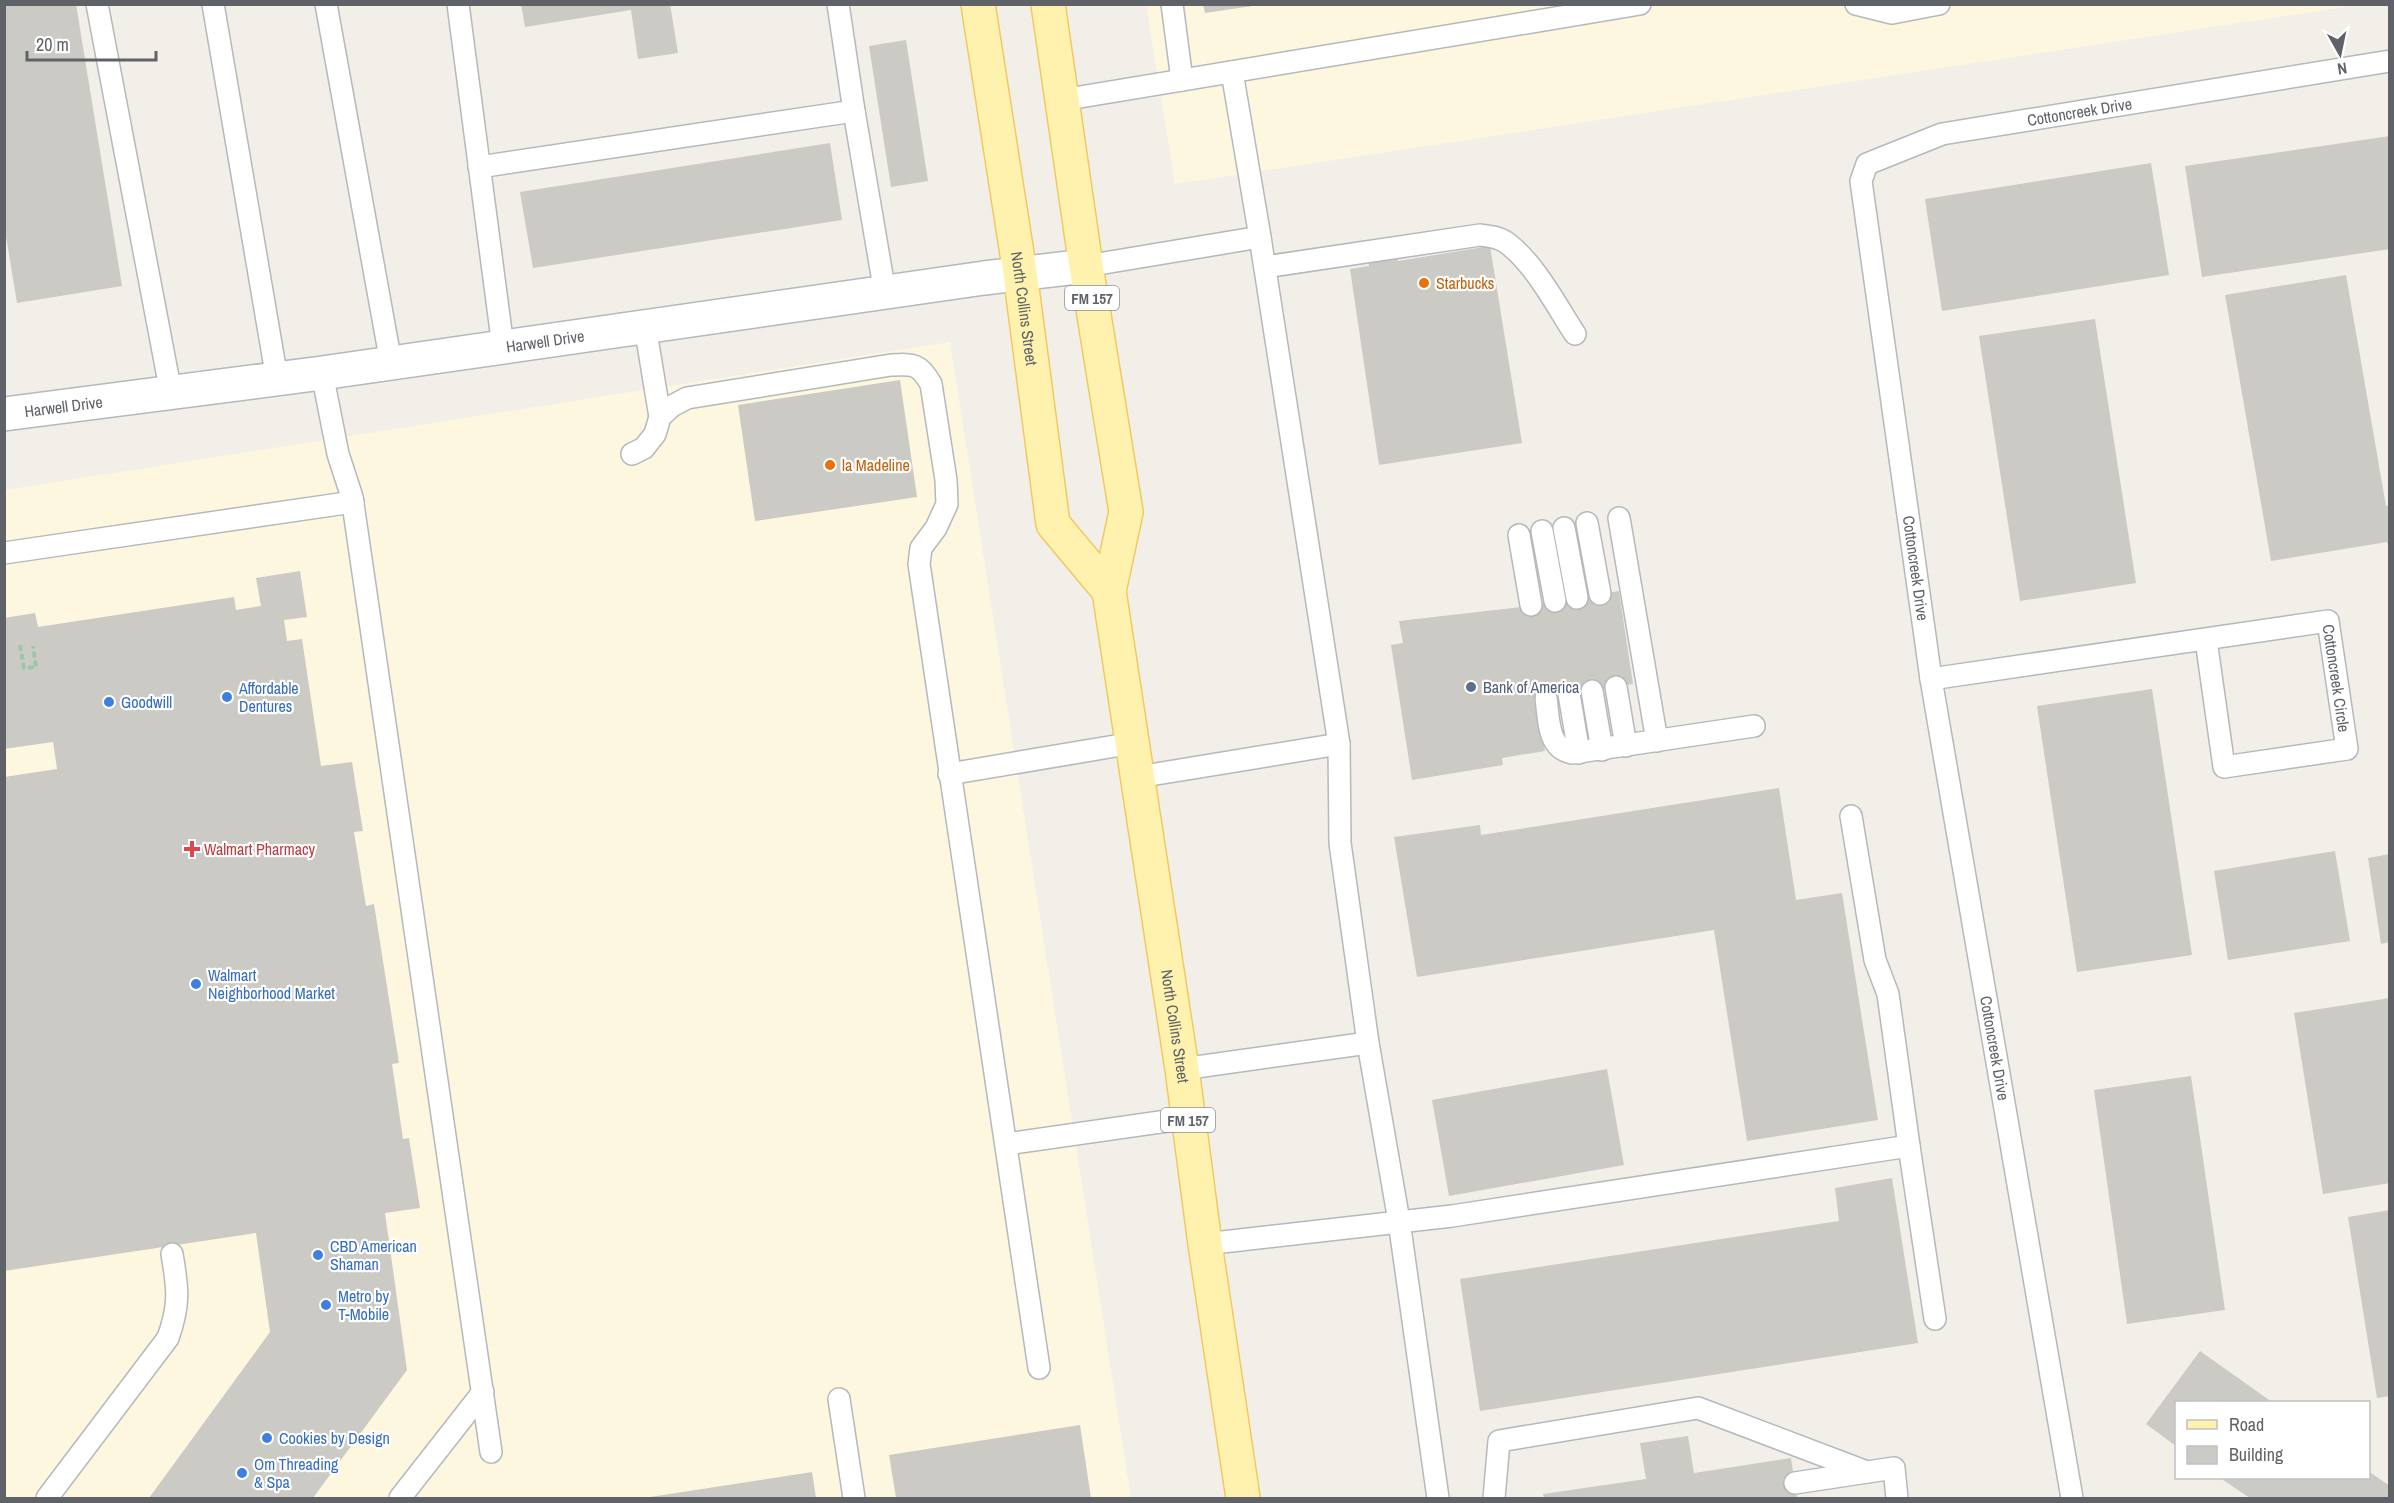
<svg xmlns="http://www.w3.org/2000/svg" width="2394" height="1503" font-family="'Archivo Narrow',sans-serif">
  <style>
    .commercial { fill: #fef7e0 }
    .building { fill: #cccac5 }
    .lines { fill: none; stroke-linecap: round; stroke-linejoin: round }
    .service-casing { stroke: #b5b8bc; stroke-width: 24 }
    .minor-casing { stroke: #b5b8bc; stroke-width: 36 }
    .primary-casing { stroke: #f2c960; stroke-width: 36 }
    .path { stroke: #9cc7a9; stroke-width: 4; stroke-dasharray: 6 3; stroke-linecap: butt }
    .service { stroke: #fff; stroke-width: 21 }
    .minor { stroke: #fff; stroke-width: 33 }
    .primary { stroke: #fff2af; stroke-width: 33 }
    .food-dot { fill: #e8710a; stroke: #fff; stroke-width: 2 }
    .service-dot { fill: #5c6f8a; stroke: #fff; stroke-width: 2 }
    .shop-dot { fill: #3f7fe0; stroke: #fff; stroke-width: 2 }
    .health-dot { fill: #e0444e; stroke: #fff; stroke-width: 2 }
    .labels { text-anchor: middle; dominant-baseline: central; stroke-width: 4.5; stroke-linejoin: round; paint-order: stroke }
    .shield { fill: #fff; stroke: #8f9295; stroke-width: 1.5 }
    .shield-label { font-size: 15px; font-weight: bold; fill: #5f6368 }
    .street-label { font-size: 16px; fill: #5f6368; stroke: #fff }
    .food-label { font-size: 16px; fill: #c56008; stroke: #fff; text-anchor: start }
    .service-label { font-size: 16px; fill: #4e5e75; stroke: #fff; text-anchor: start }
    .shop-label { font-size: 16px; fill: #366cbe; stroke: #fff; text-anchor: start }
    .health-label { font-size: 16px; fill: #be3a42; stroke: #fff; text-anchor: start }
  </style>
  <rect width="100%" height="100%" fill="#f1efe8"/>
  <g class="commercial">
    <path d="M1146,4L2358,5L1175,184Z"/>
    <path d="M950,342L1131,1498H5V490Z"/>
  </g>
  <g class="building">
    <path d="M4,4H76L122,286L17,303L4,224Z"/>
    <path d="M521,4H670L678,53L638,59L631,10L525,27Z"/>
    <path d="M1203,4H1253V6L1205,13Z"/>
    <path d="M906,40L928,181L891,187L869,46Z"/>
    <path d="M2390,136V249L2202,277L2185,166Z"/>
    <path d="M830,143L842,220L533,268L520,192Z"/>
    <path d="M2151,163L2169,275L1942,311L1925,199Z"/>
    <path d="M1490,246L1522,443L1379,465L1350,269L1369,266L1368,261L1397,256L1398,261Z"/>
    <path d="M2346,275L2386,506L2390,505V550L2387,542L2271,561L2225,295Z"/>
    <path d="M2095,319L2136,583L2020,601L1979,336Z"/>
    <path d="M900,380L917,497L755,521L738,405Z"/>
    <path d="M300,571L307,617L284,620L287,641L302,639L321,766L352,762L363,831L354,832L366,906L374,904L399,1063L392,1064L403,1139L409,1138L420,1208L385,1213L407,1370L313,1498H149L270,1332L256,1233L4,1271V777L57,769L53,742L4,749V618L35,613L38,627L234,597L236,610L261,606L256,578Z"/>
    <path d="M1619,591L1633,684L1534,700L1536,710L1538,709L1545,751L1502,758L1503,765L1412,780L1391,645L1403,643L1399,621L1521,607Z"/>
    <path d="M2152,689L2192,955L2077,972L2037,706Z"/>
    <path d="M1779,788L1796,900L1842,893L1878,1120L1747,1141L1714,930L1417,977L1394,837L1480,825L1481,835Z"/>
    <path d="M2335,851L2350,941L2228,960L2214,871Z"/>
    <path d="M2390,854V942L2381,944L2368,858Z"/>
    <path d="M2390,998V1183L2323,1194L2294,1013Z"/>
    <path d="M1607,1069L1624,1165L1449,1196L1432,1100Z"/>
    <path d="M2191,1076L2225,1310L2127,1324L2094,1090Z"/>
    <path d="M1892,1178L1918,1343L1480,1411L1460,1279L1839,1221L1835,1188Z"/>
    <path d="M2390,1210V1396L2377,1398L2348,1217Z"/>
    <path d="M2200,1351L2272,1402H2176V1446L2146,1424Z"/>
    <path d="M1080,1425L1091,1498H896L889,1455Z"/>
    <path d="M1688,1436L1694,1473L1791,1458L1797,1498H1544L1543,1494L1646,1479L1640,1443Z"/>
    <path d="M2368,1471L2390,1486V1498H2250L2220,1478H2368Z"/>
    <path d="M812,1472L816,1498H651L650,1497Z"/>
  </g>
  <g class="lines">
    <defs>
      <g id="service">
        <path d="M97,4L171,393"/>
        <path d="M213,4L277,379"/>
        <path d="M326,4L391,363"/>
        <path d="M458,4L503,347"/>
        <path d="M838,4L854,111"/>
        <path d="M1172,4L1182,80"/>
        <path d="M1856,4L1892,13L1939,4"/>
        <path d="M1232,72L1260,237L1339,744L1340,843L1368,1043L1399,1221L1438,1498"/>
        <path d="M1062,100L1640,4"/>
        <path d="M479,167L854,111L885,293"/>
        <path d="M1086,266L1260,237"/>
        <path d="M1265,267L1480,235C1489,236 1499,237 1507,243C1535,264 1556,305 1575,334"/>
        <path d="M645,326L660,417"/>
        <path d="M322,373L338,454L352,497L491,1452"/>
        <path d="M632,454L644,448L655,434L660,417L672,406L687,398L891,365C913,364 919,363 931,384L946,480L947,504L936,528L921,548L919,564L1039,1368"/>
        <path d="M1619,518L1657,741"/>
        <path d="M1587,523L1600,594"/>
        <path d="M1564,528L1577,598"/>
        <path d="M1542,531L1555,601"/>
        <path d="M1519,535L1531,605"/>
        <path d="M4,553L353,502"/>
        <path id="s1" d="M1931,679L2328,621L2347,749L2224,767L2206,640"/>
        <path d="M1616,687L1626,746"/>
        <path d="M1592,691L1602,750"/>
        <path d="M1569,694L1579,753"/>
        <path d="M1546,698C1549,719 1547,748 1572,753L1754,726"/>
        <path d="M949,774L1133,743"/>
        <path d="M1138,777L1339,744"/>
        <path d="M1851,816L1875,960L1888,994L1909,1146"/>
        <path d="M1182,1069L1368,1043"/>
        <path d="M1006,1144L1188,1118"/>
        <path d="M1205,1244L1452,1216L1909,1146L1935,1319"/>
        <path d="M839,1399L854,1498"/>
        <path d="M1795,1483L1894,1468L1897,1498"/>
        <path d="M47,1498L168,1338C180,1304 178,1289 172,1254"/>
        <path d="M400,1498L483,1392"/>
        <path d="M1494,1498L1499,1441L1698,1408L1867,1472"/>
        <path id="s2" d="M2072,1498L1931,679L1861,181L1867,164L1942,134L2390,61"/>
      </g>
      <g id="minor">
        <path id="s3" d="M4,414L322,373L984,278L1086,266"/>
      </g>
      <g id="primary">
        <path id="s4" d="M978,4L1020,273L1053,524L1109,591"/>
        <path id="s5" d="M1048,4L1086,266L1126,512L1109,591L1182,1069L1205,1244L1243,1498"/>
      </g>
    </defs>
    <use href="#service" class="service-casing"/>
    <use href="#minor" class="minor-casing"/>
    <use href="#primary" class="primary-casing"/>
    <path class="path" d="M20,645L24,668L36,667L33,646"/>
    <use href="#service" class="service"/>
    <use href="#minor" class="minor"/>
    <use href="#primary" class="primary"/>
  </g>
  <g class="food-dot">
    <circle cx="1424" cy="283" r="6"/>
    <circle cx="830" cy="465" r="6"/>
  </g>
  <circle class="service-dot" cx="1471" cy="687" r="6"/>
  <g class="shop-dot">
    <circle cx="227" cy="697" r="6"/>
    <circle cx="109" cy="702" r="6"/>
    <circle cx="196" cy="984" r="6"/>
    <circle cx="318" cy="1255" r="6"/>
    <circle cx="326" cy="1305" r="6"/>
    <circle cx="267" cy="1438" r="6"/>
    <circle cx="242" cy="1473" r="6"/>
  </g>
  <path class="health-dot" d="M189 840h6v6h6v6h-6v6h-6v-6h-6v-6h6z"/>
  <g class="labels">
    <g class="shield">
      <rect x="1065" y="286" width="54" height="24" rx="4.5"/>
      <rect x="1161" y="1108" width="54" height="24" rx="4.5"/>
    </g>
    <g class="shield-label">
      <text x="1092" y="298">FM 157</text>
      <text x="1188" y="1120">FM 157</text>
    </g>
    <g class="street-label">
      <text stroke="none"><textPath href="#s2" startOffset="1572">Cottoncreek Drive</textPath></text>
      <text stroke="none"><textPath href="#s4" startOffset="308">North Collins Street</textPath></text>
      <text stroke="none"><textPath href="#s3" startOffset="546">Harwell Drive</textPath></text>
      <text stroke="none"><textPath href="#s3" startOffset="60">Harwell Drive</textPath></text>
      <text transform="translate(1916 568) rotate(82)">Cottoncreek Drive</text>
      <text stroke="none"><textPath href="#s1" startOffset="459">Cottoncreek Circle</textPath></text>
      <text stroke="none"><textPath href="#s5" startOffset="1035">North Collins Street</textPath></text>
      <text transform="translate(1995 1048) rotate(80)">Cottoncreek Drive</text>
    </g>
    <g class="food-label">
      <text x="1436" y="283">Starbucks</text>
      <text x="842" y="465">la Madeline</text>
    </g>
    <g class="service-label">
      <text x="1483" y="687">Bank of America</text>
    </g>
    <g class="shop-label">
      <text x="239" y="688">Affordable<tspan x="239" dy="18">Dentures</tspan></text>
      <text x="121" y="702">Goodwill</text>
      <text x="208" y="975">Walmart<tspan x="208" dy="18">Neighborhood Market</tspan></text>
      <text x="330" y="1246">CBD American<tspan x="330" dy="18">Shaman</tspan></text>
      <text x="338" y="1296">Metro by<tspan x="338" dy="18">T-Mobile</tspan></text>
      <text x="279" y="1438">Cookies by Design</text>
      <text x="254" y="1464">Om Threading<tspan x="254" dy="18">&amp; Spa</tspan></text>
    </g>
    <g class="health-label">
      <text x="204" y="849">Walmart Pharmacy</text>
    </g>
  </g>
  <rect width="2394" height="1503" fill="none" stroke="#5f6368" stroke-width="12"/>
  <rect x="2175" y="1401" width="195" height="78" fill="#ffffff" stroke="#bfc1c3" stroke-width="1.5"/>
  <rect x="2187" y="1420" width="30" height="9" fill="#fff2af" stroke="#bfc1c3" stroke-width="1.5"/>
  <text x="2229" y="1431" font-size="18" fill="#5f6368">Road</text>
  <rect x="2187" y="1446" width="30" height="18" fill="#cccac5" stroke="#bfc1c3" stroke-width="1.5"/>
  <text x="2229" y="1461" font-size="18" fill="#5f6368">Building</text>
  <g transform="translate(2340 54) rotate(171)" stroke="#ffffff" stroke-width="4.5" paint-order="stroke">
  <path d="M0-4.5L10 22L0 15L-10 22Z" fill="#5f6368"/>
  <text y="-9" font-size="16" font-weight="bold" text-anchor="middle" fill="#5f6368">N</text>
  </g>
  <path d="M27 51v9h129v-9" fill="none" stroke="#5f6368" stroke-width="3"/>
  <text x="36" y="51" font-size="18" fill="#5f6368" stroke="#ffffff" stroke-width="4.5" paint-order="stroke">20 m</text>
</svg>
